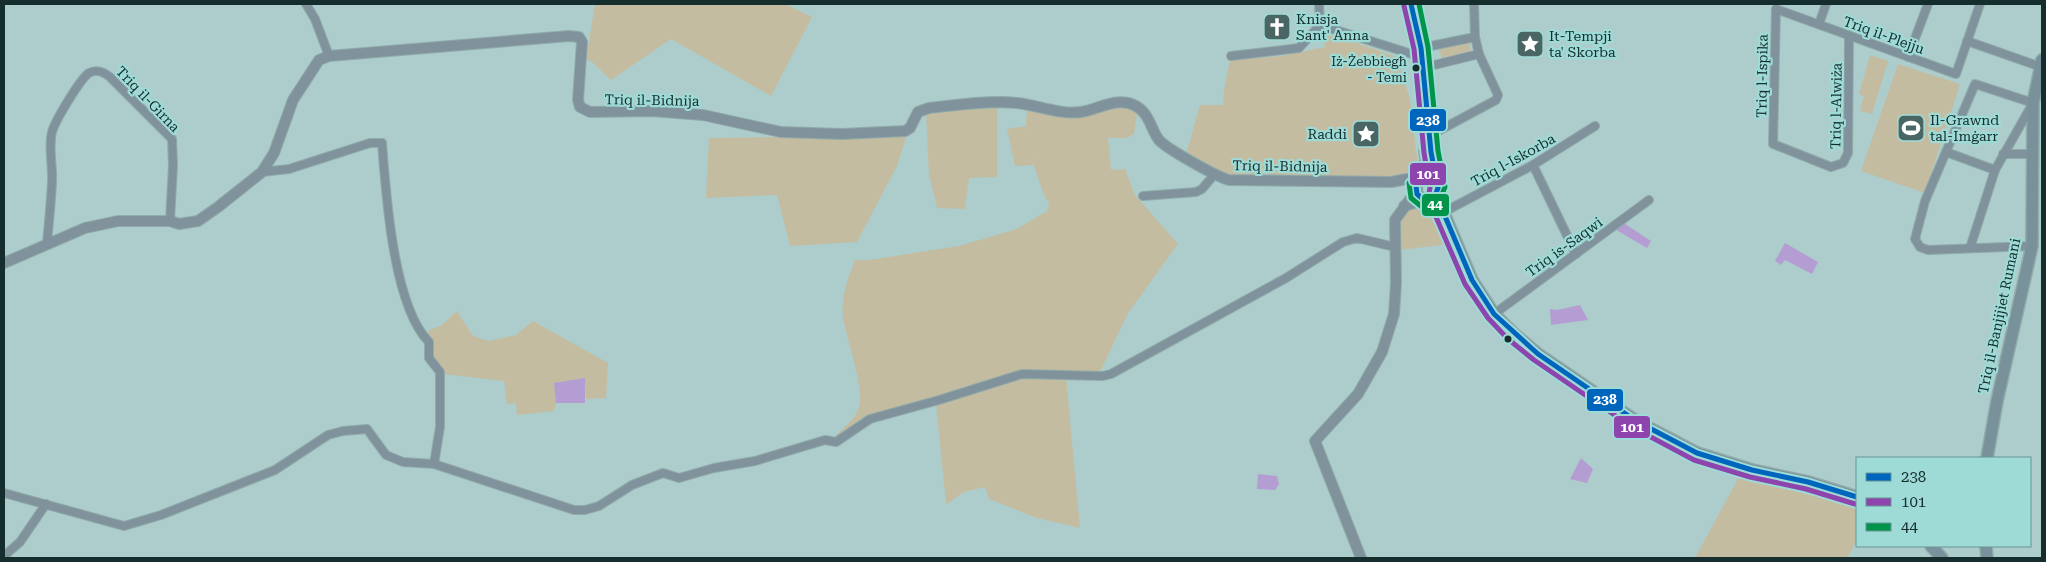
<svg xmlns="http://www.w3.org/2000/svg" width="2046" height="562" font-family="'Roboto Serif',serif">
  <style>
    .green { fill: #c4bca1 }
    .water { fill: #b49dd2 }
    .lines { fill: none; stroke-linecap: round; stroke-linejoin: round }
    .minor-casing { stroke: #90aba9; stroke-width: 10 }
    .tertiary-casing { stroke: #90aba9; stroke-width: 12 }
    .secondary-casing { stroke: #90aba9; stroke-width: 14 }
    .minor { stroke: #80939d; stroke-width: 8 }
    .tertiary { stroke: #80939d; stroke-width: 10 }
    .secondary { stroke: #79919b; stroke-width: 11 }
    .bus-1-casing { stroke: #9edbd7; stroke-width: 9 }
    .bus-2-casing { stroke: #9edbd7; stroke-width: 9 }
    .bus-3-casing { stroke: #9edbd7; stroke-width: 9 }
    .bus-1 { stroke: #0065bd; stroke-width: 5 }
    .bus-2 { stroke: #8e44ad; stroke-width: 5 }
    .bus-3 { stroke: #03944c; stroke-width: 5 }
    .bus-dot { fill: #152e2d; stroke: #9edbd7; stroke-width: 2 }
    .labels { text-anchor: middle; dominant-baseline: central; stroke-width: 4.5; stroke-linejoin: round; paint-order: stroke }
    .bus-label { font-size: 13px; fill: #152e2d; stroke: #9edbd7; text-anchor: end }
    .poi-label { font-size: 14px; fill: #152e2d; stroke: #9edbd7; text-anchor: start }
    .street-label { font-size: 14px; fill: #152e2d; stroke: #9edbd7 }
    .line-badge { stroke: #9edbd7; stroke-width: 2 }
    .badge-label { font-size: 14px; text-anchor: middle; font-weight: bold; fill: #fff }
  </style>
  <rect width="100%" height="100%" fill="#accdcb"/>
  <g class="green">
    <path d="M595,4H785L812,17L771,96L671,39L611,80L591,61L586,60Z"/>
    <path d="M1323,36H1337L1397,57L1410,100L1418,167L1412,176L1393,178L1278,176L1265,173L1261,178L1225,177L1186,154L1200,105H1223L1224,89L1230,60L1282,56L1325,47Z"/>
    <path d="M1469,42L1471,52L1442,59L1439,49Z"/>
    <path d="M1870,55L1888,61L1872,114L1860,111L1864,96L1859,94Z"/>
    <path d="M1898,64L1960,84L1925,193L1861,171Z"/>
    <path d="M1125,106L1137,114L1134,134L1126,138H1108L1111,170L1125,169L1135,195L1178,244L1128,313L1099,374L1021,372L868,417L838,437L833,438C841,430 854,420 858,410C867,392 845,337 843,316C841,296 848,278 855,260H869L959,246L1017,229L1047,211L1049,203C1040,194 1026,136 1026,122C1026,118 1027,114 1027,110L1057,115Z"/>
    <path d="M997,108V177L969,178L965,209L937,208L929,175L926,112Z"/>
    <path d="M1026,126L1034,165L1015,166L1007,129Z"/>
    <path d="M907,135L897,166L857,242L790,246L777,195L706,198L709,138Z"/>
    <path d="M1421,205C1438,207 1443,230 1450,244L1399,250C1399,226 1395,214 1421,205Z"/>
    <path d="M457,311L473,336L489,341L516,335L533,321L608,363L606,398L586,399L585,378L555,383L556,403L554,411L517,415L516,403L507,404L504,381L443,374L434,361L428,331L442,325Z"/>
    <path d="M1021,377H1066L1080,528L1037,518L989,499L985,487L964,492L947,504L946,503L936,404Z"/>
    <path d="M1740,475L1841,498L1857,503V540L1847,558H1695Z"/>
  </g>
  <g class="water">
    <path d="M1622,222L1651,241L1647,248L1613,228Z"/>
    <path d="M1785,243L1818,262L1812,274L1785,260L1781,265L1775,261Z"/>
    <path d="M1580,305L1588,320L1551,325L1550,309L1557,310Z"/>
    <path d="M585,378V403H556L554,383Z"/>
    <path d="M1581,458L1593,469L1587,483L1570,479Z"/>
    <path d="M1258,474L1277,476L1279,484L1275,490L1257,489Z"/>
  </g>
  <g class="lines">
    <defs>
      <g id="minor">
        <path d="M306,4L315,19L329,56"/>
        <path d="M1319,4L1320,25"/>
        <path d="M1819,24L1826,4"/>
        <path d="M1849,36L1848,153L1843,163L1831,167L1773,144L1776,9L1956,74L1980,4"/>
        <path d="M1967,41L2041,67"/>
        <path d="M1421,48L1475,37"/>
        <path d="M1231,56L1299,48L1320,25L1415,55H1421"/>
        <path d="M1908,57L1928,4"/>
        <path d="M1422,68L1479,54"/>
        <path d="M1429,136L1496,100L1498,95L1479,54L1475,37L1474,4"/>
        <path d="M1946,152L1995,170"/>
        <path d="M2003,154H2031"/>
        <path d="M1533,165L1576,254"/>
        <path d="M262,172L289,169L370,143H382C386,194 393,306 429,342V358L440,372V427L434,464"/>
        <path d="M1143,196L1196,192L1202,189L1214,175"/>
        <path d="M1442,213L1533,165L1595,126"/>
        <path d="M47,243C49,222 51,202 52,182C53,165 48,148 52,132C55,121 80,79 89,73C96,69 104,72 110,77L172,139L173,165L170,221"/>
        <path d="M1970,248L1995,170L2033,103L1975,84L1925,201L1915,239L1920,247L1928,250L2032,246"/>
        <path d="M1494,314L1649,200"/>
        <path d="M4,493L124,526L161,515L275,470L328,435L343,431L367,429L386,455L403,462L434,464L574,510H585L599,506L632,485L663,473L679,478L714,468L755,461L825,440L836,442L870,419L939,400L1022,374L1103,376L1111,374L1286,278L1343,242L1357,238L1395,247"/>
        <path d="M4,556L20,542L46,504"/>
      </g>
      <g id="tertiary">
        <path d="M1404,206L1424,200"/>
        <path d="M4,263L85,228L118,221H170L179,224L198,221L218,207L262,172L274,153L293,100L319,60L329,56L569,36L579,37L582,42L578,100L580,107L590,112L651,111L703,115L781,132L842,134L905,131L910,128L918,112L929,108C954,105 992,100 1017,103C1037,105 1060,115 1081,112C1100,109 1117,96 1136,106C1150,114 1151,130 1159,140C1167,149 1217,177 1229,180L1391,182L1407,179L1420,180"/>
        <path d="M1361,558L1315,441L1358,394L1382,352L1394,314L1396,283L1395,220L1416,191"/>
      </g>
      <g id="secondary">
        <path d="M1411,4L1421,48L1435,182"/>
        <circle cx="1427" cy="189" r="11"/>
        <path d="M1423,179L1426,159L1425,151"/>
        <path d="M1436,195L1472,280L1494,314L1513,333L1538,354L1636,421L1697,453L1752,470L1808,482L1857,497"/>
        <path d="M1987,458L1997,401L2032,246L2033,103L2042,60"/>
        <path d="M1931,546L1942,558"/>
        <path d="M1986,546L1987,558"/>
      </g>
    </defs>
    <use href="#minor" class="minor-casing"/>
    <use href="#tertiary" class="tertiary-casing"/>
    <use href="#secondary" class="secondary-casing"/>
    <use href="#minor" class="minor"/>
    <use href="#tertiary" class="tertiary"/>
    <use href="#secondary" class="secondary"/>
    <defs>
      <g id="bus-1">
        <path d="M1411,4L1421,48L1431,152L1438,188L1434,198L1424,200L1417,194L1416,185L1423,179"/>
        <path d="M1436,195L1472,280L1494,314L1538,354L1636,421L1697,453L1752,470L1808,482L1857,497"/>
      </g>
      <g id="bus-2">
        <path d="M1404,6L1414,49L1424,153L1430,188L1429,193"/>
        <path d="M1423,205L1436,217L1465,284L1488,318L1508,339L1534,360L1632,427L1694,460L1750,477L1806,489L1855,504"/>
      </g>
      <path id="bus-3" d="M1418,173L1409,183L1411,198L1422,207L1438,204L1445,187L1438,151L1428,47L1419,4"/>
    </defs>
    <use href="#bus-1" class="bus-1-casing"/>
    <use href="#bus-2" class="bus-2-casing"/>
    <use href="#bus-3" class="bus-3-casing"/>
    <use href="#bus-1" class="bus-1"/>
    <use href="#bus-2" class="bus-2"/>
    <use href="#bus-3" class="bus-3"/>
  </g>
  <defs>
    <symbol id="church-square" viewBox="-11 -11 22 22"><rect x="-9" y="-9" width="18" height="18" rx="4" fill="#4a6664" stroke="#9edbd7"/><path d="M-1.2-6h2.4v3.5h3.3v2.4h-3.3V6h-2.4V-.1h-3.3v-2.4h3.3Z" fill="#fff"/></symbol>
    <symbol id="sight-square" viewBox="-11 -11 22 22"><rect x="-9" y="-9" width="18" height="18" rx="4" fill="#4a6664" stroke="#9edbd7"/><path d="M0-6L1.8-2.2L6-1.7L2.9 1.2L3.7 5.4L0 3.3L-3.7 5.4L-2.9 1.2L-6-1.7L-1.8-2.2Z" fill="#fff"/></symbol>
    <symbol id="stadium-square" viewBox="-11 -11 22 22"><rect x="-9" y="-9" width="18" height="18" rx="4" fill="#4a6664" stroke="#9edbd7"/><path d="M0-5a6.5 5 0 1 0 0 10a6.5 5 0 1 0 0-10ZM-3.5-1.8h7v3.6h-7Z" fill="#fff"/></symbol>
  </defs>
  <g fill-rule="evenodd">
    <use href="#church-square" x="1261" y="11" width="32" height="32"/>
    <use href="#sight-square" x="1514" y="28" width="32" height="32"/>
    <use href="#stadium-square" x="1895" y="112" width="32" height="32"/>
    <use href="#sight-square" x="1350" y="118" width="32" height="32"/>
  </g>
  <g class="bus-dot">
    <circle cx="1416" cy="68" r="4.5"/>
    <circle cx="1508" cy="339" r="4.5"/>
  </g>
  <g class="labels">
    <g class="bus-label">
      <text x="1407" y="61">Iż-Żebbiegħ<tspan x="1407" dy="16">- Temi</tspan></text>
    </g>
    <g class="poi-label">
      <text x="1296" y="19">Knisja<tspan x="1296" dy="16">Sant' Anna</tspan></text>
      <text x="1549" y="36">It-Tempji<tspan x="1549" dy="16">ta' Skorba</tspan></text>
      <text x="1930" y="120">Il-Grawnd<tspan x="1930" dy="16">tal-Imġarr</tspan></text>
      <text x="1347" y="134" text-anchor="end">Raddi</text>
    </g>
    <g class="street-label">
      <text transform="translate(1884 35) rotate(20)">Triq il-Plejju</text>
      <text transform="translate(1762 76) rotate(-89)">Triq l-Ispika</text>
      <text transform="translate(148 99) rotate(46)">Triq il-Girna</text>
      <text transform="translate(652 100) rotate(1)">Triq il-Bidnija</text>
      <text transform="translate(1836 106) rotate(-89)">Triq l-Alwiża</text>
      <text transform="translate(1513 160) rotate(-29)">Triq l-Iskorba</text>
      <text transform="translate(1280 166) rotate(1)">Triq il-Bidnija</text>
      <text transform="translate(1564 247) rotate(-36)">Triq is-Saqwi</text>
      <text transform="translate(1999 316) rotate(-78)">Triq il-Banjijiet Rumani</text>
    </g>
  </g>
  <g class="line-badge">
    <rect x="1409" y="108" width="38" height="24" rx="5" fill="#0065bd"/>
    <rect x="1409" y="162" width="38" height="24" rx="5" fill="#8e44ad"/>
    <rect x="1421" y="193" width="29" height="24" rx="5" fill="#03944c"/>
    <rect x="1586" y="388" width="38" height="24" rx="5" fill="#0065bd"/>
    <rect x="1613" y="415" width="38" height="24" rx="5" fill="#8e44ad"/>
  </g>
  <g class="badge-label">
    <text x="1428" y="125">238</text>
    <text x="1428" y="179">101</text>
    <text x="1435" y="209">44</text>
    <text x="1605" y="404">238</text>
    <text x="1632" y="432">101</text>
  </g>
  <rect width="2046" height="562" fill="none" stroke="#152e2d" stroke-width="10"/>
  <rect x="1856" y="457" width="175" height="90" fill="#9edbd7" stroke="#679693"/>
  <rect x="1866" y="473" width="25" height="8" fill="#0065bd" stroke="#679693"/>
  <text x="1901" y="482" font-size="15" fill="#152e2d">238</text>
  <rect x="1866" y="498" width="25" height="8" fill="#8e44ad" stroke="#679693"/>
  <text x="1901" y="507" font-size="15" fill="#152e2d">101</text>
  <rect x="1866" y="523" width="25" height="8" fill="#03944c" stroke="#679693"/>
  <text x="1901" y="532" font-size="15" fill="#152e2d">44</text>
</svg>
